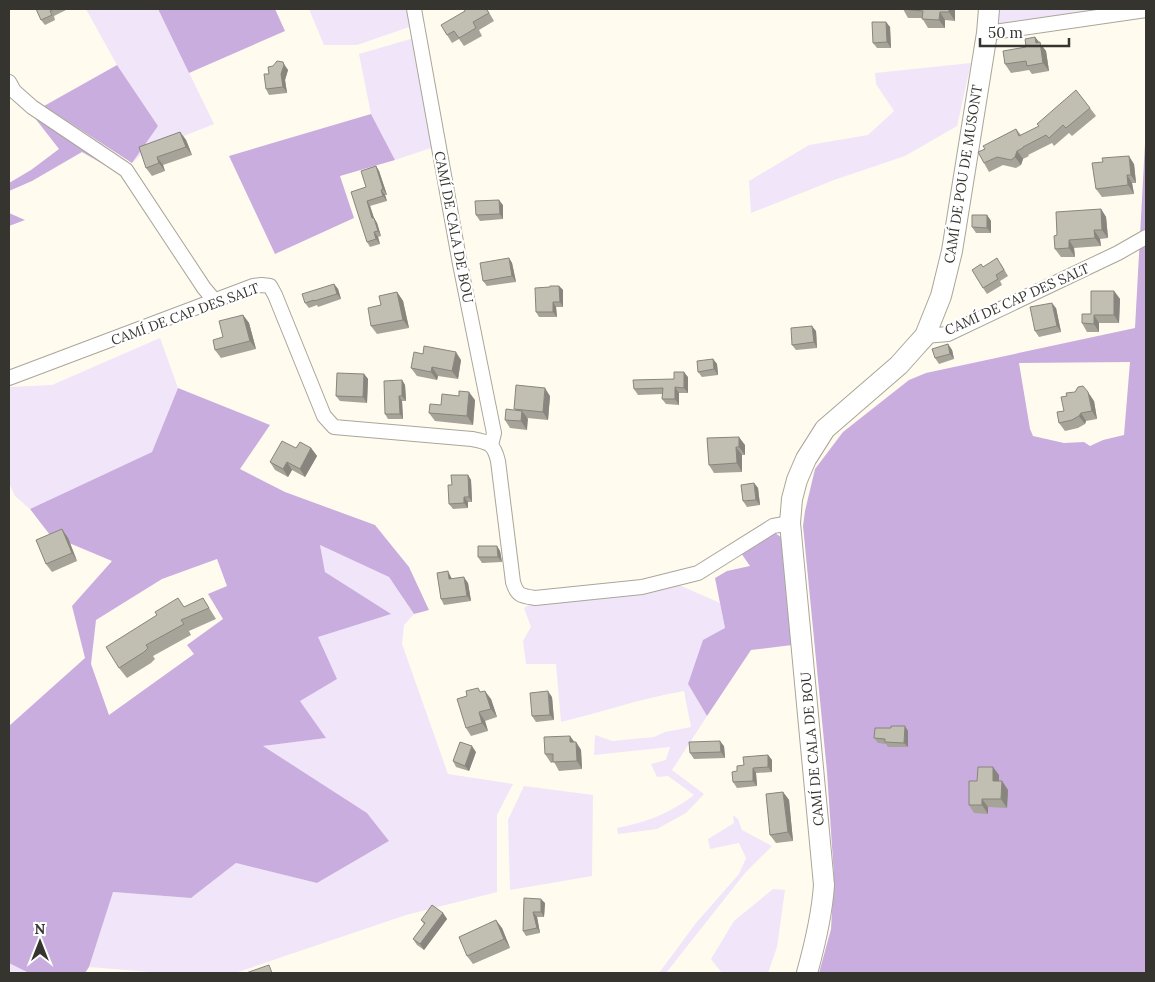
<svg xmlns="http://www.w3.org/2000/svg" width="1155" height="982" font-family="Lora,serif">
  <style>
    .green { fill: #f1e5fa }
    .forest { fill: #caaddf; fill-rule: evenodd }
    .lines { fill: none; stroke-linecap: round; stroke-linejoin: round }
    .street-casing { stroke: #a9a69a; stroke-width: 16 }
    .secondary-casing { stroke: #a9a69a; stroke-width: 22 }
    .street { stroke: #fff; stroke-width: 14 }
    .secondary { stroke: #fff; stroke-width: 20 }
    .wall { fill: #a6a399 }
    .shaded-wall { fill: #87857d }
    .building { fill: #c1beb2; stroke: #87857d }
    .labels { text-anchor: middle; dominant-baseline: central; stroke-width: 4.5; stroke-linejoin: round; paint-order: stroke }
    .street-label { font-size: 14px; fill: #35342f; stroke: #fff }
  </style>
  <rect width="100%" height="100%" fill="#fffbef"/>
  <g class="green">
    <path d="M86,9H158L214,124L144,152L132,163L158,126L117,65Z"/>
    <path d="M309,9H409L412,26L357,45H324Z"/>
    <path d="M999,9H1118L997,27Z"/>
    <path d="M414,38L432,146L431,148L395,160L371,114L359,54Z"/>
    <path d="M971,63L957,126L905,156L834,180L751,213L749,181L809,145L868,135L894,111L876,84L875,73Z"/>
    <path d="M160,338L178,388L152,452L30,509L15,496L9,483V387L52,385Z"/>
    <path d="M320,545L389,577L414,614L404,625L402,644L448,774L513,784L497,815V892L406,915L235,973H163L89,967L112,892L191,898L236,863L317,883L389,841L367,813L262,746L325,738L300,701L317,637L390,614L325,572Z"/>
    <path d="M679,585L720,603L725,628L688,684L707,716L672,770L704,794L686,813L657,829L618,834L617,828C647,822 669,814 694,795L668,776L657,777L651,764L666,760L670,747L594,755L595,735L612,741L654,737L665,732L691,727L684,691C642,698 602,712 561,722L556,664H526L523,641L531,627L524,608C543,595 616,593 641,591C654,590 667,587 679,585Z"/>
    <path d="M524,786L593,795L592,876L510,890L508,820Z"/>
    <path d="M733,815L738,819L742,830L772,846L745,873L666,973H659L696,923L739,874L746,858L739,843L710,849L708,839L734,823Z"/>
    <path d="M773,889L785,890L777,947L768,973H722L711,959L734,921Z"/>
    <path d="M9,963H11L29,973H9Z"/>
  </g>
  <g class="forest">
    <path d="M158,9H275L285,31L189,73Z"/>
    <path d="M117,65L158,126L132,163L44,106Z"/>
    <path d="M31,113L117,172L82,152L32,181L9,191V183L31,170L59,149Z"/>
    <path d="M371,114L395,160L340,176L354,218L275,254L229,156Z"/>
    <path d="M1146,125V973H819L831,929L834,876L827,772L803,526L805,511L815,469L843,432L909,380L926,373L1135,328ZM1130,362L1124,435L1103,440L1090,446L1084,442L1064,443L1033,436L1030,429L1019,363Z"/>
    <path d="M9,213L25,220L9,226Z"/>
    <path d="M178,388L270,425L240,469L285,492L375,525L409,567L429,610L414,614L389,577L320,545L325,572L391,614L318,637L337,679L300,701L326,738L263,746L367,813L389,841L317,883L236,863L191,898L113,892L89,967L85,973H29L9,963V726L85,658L72,606L112,561L50,535L30,509L152,452ZM217,559L227,586L208,594L223,619L187,645L194,654L109,715L91,664L96,620L162,579Z"/>
    <path d="M775,533L781,537L792,645L751,650L707,716L688,684L703,640L725,628L715,578L727,571L750,566L741,553Z"/>
  </g>
  <g class="lines">
    <defs>
      <g id="street">
        <path d="M414,9L460,264L494,433L491,445"/>
        <path d="M987,33L1146,10"/>
        <path d="M9,82L14,91L32,107L126,170L204,288L215,301"/>
        <path d="M925,336L948,334L1118,253L1146,237"/>
        <path d="M9,378L253,286L262,285L270,286L275,295L324,416L334,427L472,439C489,442 494,444 498,461L513,582C517,596 522,596 535,598L642,587L698,573L773,526L790,523"/>
      </g>
      <path id="secondary" d="M807,973C815,944 822,915 824,885L790,523L792,499L797,480L806,459L825,429L899,365L915,347L925,336L941,296L952,251L987,33L989,9"/>
    </defs>
    <use href="#street" class="street-casing"/>
    <use href="#secondary" class="secondary-casing"/>
    <use href="#street" class="street"/>
    <use href="#secondary" class="secondary"/>
  </g>
  <g class="wall">
    <path d="M36,9H65L66,10L54,16L55,20L45,25L41,20Z"/>
    <path d="M487,9L494,21L479,30L482,36L464,46L459,39L452,43L447,35L465,11Z"/>
    <path d="M903,9H955V21L945,20V28H928L922,18H908Z"/>
    <path d="M886,22L890,27L891,48H877L873,43Z"/>
    <path d="M1035,37L1046,51L1049,71L1032,74L1029,70L1011,73L1005,64L1026,47Z"/>
    <path d="M283,62L288,70L285,80L287,93L269,95L266,89L269,74Z"/>
    <path d="M1090,108L1096,116L1072,136L1069,133L1054,146L1052,143L1028,155L1029,156L1023,159L1021,165L1016,168L1003,165L989,172L984,163L1016,129L1021,135Z"/>
    <path d="M180,132L186,140L192,155L163,165L165,171L152,176L146,168Z"/>
    <path d="M1134,164L1136,183H1132L1134,194L1102,197L1096,189Z"/>
    <path d="M376,166L379,171L387,195H385L387,201L370,206L374,218L377,223L381,236L378,237L380,244L370,247L367,242L366,187Z"/>
    <path d="M503,205V219L480,221L476,215Z"/>
    <path d="M1101,209L1106,217L1108,238L1100,239L1101,246L1074,248L1075,257H1061L1055,249L1057,235Z"/>
    <path d="M987,215L991,221V233H976L972,227Z"/>
    <path d="M509,258L512,263L516,282L487,286L483,281Z"/>
    <path d="M1001,264L1008,276L1000,281L1002,285L987,294L983,288V267Z"/>
    <path d="M334,284L338,289L341,299L318,307L317,305L309,308L305,303Z"/>
    <path d="M559,286L563,290V307H556L557,317H539L536,312L550,287Z"/>
    <path d="M1114,291L1120,299L1119,323H1099V332H1087L1082,323Z"/>
    <path d="M397,292L403,301L409,328L377,334L371,326L381,305Z"/>
    <path d="M1056,308L1061,332L1039,337L1035,331Z"/>
    <path d="M243,315L249,323L256,349L221,358L215,350L223,337Z"/>
    <path d="M816,331L817,348L796,350L792,345Z"/>
    <path d="M948,344L952,350L954,359L939,364L935,358Z"/>
    <path d="M713,359L717,364L718,375L702,377L698,372Z"/>
    <path d="M461,360L458,379L438,376L437,380L417,376L411,368Z"/>
    <path d="M364,374L368,379L367,403L340,401L336,396Z"/>
    <path d="M688,377V393H679V405L666,404L662,399V394L638,395L634,389L674,379Z"/>
    <path d="M402,380L405,385L406,401H402L403,419H388L385,414Z"/>
    <path d="M550,396L548,420L527,418V430L510,428L505,420L514,410Z"/>
    <path d="M475,400L473,425L435,421L429,413L441,405Z"/>
    <path d="M1094,401L1097,419L1086,421L1085,424L1078,428L1065,431L1059,423Z"/>
    <path d="M707,438L745,445V455H742V472L714,473L709,465Z"/>
    <path d="M296,448H311L317,456L305,477L292,470L288,477L275,470L270,462Z"/>
    <path d="M468,475L471,480L472,502H468V508L453,509L449,504L452,485Z"/>
    <path d="M754,483L758,488L760,505L747,507L743,501Z"/>
    <path d="M62,529L68,538L77,561L52,572L46,564Z"/>
    <path d="M497,546L500,551L502,562L482,563L478,557Z"/>
    <path d="M451,577L452,579L468,583L471,601L444,605L441,599Z"/>
    <path d="M203,598L216,619L189,631L191,635L153,656L155,659L151,663L127,678L119,668L184,607Z"/>
    <path d="M552,697L554,720L536,722L532,716Z"/>
    <path d="M491,699L497,717L485,721L488,731L471,736L466,728Z"/>
    <path d="M891,728L908,731V747H888L886,744L878,743L874,738Z"/>
    <path d="M574,742H576L581,750L582,769L559,771L554,762L551,763L545,754Z"/>
    <path d="M724,746L725,758L694,759L690,753Z"/>
    <path d="M476,752L469,771L456,767L453,761Z"/>
    <path d="M768,755L772,760V772L756,773L757,786L737,788L733,782L744,765Z"/>
    <path d="M999,775V781H1002L1008,790L1007,808L988,807V814L974,813L969,805L977,781Z"/>
    <path d="M783,792L789,800L793,841L776,843L770,835Z"/>
    <path d="M524,898L545,903L544,917H537L540,933L526,936L523,931Z"/>
    <path d="M443,913L447,919L424,950L417,945L413,939L424,924L421,920Z"/>
    <path d="M502,928L510,948L473,964L467,956Z"/>
  </g>
  <g class="shaded-wall">
    <path d="M949,9H955V21L949,12Z"/>
    <path d="M940,12L945,20V28L939,20Z"/>
    <path d="M886,22L890,27L891,48L887,42Z"/>
    <path d="M1035,37L1046,51L1049,71L1043,63L1036,43Z"/>
    <path d="M284,65L288,70L285,80L287,93L283,87L281,74Z"/>
    <path d="M180,132L186,140L192,155L186,147Z"/>
    <path d="M1017,151L1023,159L1021,165L1015,157Z"/>
    <path d="M1129,156L1134,164L1136,183L1131,175Z"/>
    <path d="M157,157L163,165L165,171L159,163Z"/>
    <path d="M376,166L379,171L387,195L383,189Z"/>
    <path d="M1127,175L1132,183L1134,194L1128,185Z"/>
    <path d="M381,190L385,195L387,201L383,196Z"/>
    <path d="M499,200L503,205V219L500,214Z"/>
    <path d="M367,201L370,206L374,218L377,223L381,236L378,231L372,218Z"/>
    <path d="M1101,209L1106,217L1108,238L1102,230Z"/>
    <path d="M987,215L991,221V233L987,228Z"/>
    <path d="M1094,230L1100,239L1101,246L1095,238Z"/>
    <path d="M374,232L378,237L380,244L376,239Z"/>
    <path d="M1069,240L1074,248L1075,257L1069,248Z"/>
    <path d="M509,258L512,263L516,282L512,276Z"/>
    <path d="M334,284L338,289L341,299L337,294Z"/>
    <path d="M559,286L563,290V307L560,302Z"/>
    <path d="M1114,291L1120,299L1119,323L1114,315Z"/>
    <path d="M397,292L403,301L409,328L403,320Z"/>
    <path d="M553,302L556,307L557,317L553,312Z"/>
    <path d="M1052,303L1056,308L1061,332L1057,326Z"/>
    <path d="M243,315L249,323L256,349L250,341Z"/>
    <path d="M1094,315L1099,323V332L1094,324Z"/>
    <path d="M812,326L816,331L817,348L814,342Z"/>
    <path d="M948,344L952,350L954,359L950,354Z"/>
    <path d="M456,352L461,360L458,379L452,371Z"/>
    <path d="M713,359L717,364L718,375L714,369Z"/>
    <path d="M432,367L438,376L437,380L431,372Z"/>
    <path d="M684,372L688,377V393L684,388Z"/>
    <path d="M364,374L368,379L367,403L363,397Z"/>
    <path d="M402,380L405,385L406,401L402,396Z"/>
    <path d="M675,387L679,393V405L675,399Z"/>
    <path d="M545,388L550,396L548,420L543,412Z"/>
    <path d="M469,392L475,400L473,425L467,416Z"/>
    <path d="M1088,392L1094,401L1097,419L1092,411Z"/>
    <path d="M399,396L402,401L403,419L400,414Z"/>
    <path d="M522,411L528,419L527,430L521,421Z"/>
    <path d="M1081,413L1086,421L1085,424L1079,416Z"/>
    <path d="M739,437L745,445V455L739,447Z"/>
    <path d="M736,447L742,455V472L737,463Z"/>
    <path d="M311,448L317,456L305,477L300,469Z"/>
    <path d="M287,462L292,470L288,477L283,469Z"/>
    <path d="M468,475L471,480L472,502L469,497Z"/>
    <path d="M754,483L758,488L760,505L756,500Z"/>
    <path d="M464,497L468,502V508L464,503Z"/>
    <path d="M62,529L68,538L77,561L72,553Z"/>
    <path d="M497,546L500,551L502,562L498,557Z"/>
    <path d="M448,571L451,577L453,585L449,579Z"/>
    <path d="M464,577L468,583L471,601L467,596Z"/>
    <path d="M485,691L491,699L497,717L491,709Z"/>
    <path d="M548,691L552,697L554,720L550,715Z"/>
    <path d="M479,712L485,721L488,731L482,723Z"/>
    <path d="M905,726L908,731V747L904,743Z"/>
    <path d="M570,736L576,744L570,742Z"/>
    <path d="M720,741L724,746L725,758L721,752Z"/>
    <path d="M576,742L581,750L582,769L577,761Z"/>
    <path d="M472,746L476,752L469,771L465,766Z"/>
    <path d="M768,755L772,760V772L768,767Z"/>
    <path d="M993,767L999,775V789L993,781Z"/>
    <path d="M753,768L756,773L757,786L753,781Z"/>
    <path d="M1002,781L1008,790L1007,808L1001,799Z"/>
    <path d="M783,792L789,800L793,841L788,832Z"/>
    <path d="M982,799L988,807V814L982,805Z"/>
    <path d="M541,899L545,903L544,917L541,912Z"/>
    <path d="M533,912L537,917L540,933L537,928Z"/>
    <path d="M443,913L447,919L424,950L420,944Z"/>
    <path d="M496,920L502,928L510,948L504,939Z"/>
  </g>
  <g class="building">
    <path d="M36,9H54L50,11L52,15L41,20Z"/>
    <path d="M464,9H486L489,13L473,22L476,28L459,38L454,31L447,35L441,25L465,11Z"/>
    <path d="M903,9H949V12H940L939,20L922,19L923,11Z"/>
    <path d="M872,22H886L887,42L873,43Z"/>
    <path d="M1035,37L1036,43L1040,42L1043,63L1027,66L1026,61L1005,64L1003,51L1026,47L1025,39Z"/>
    <path d="M277,61L283,62L284,65L281,74L283,87L266,89L264,74H269L268,67L273,66Z"/>
    <path d="M1076,90L1090,108L1066,128L1063,125L1049,138L1046,135L1023,147V148L1017,151L1015,157L1011,160L997,157L984,163L978,152L985,149L983,146L1016,129L1019,136L1039,126L1037,124Z"/>
    <path d="M180,132L186,147L157,157L159,163L146,168L139,147Z"/>
    <path d="M1129,156L1131,175H1127L1128,185L1096,189L1092,163L1103,162L1102,158Z"/>
    <path d="M376,166L383,189L381,190L383,196L367,201L372,218H374L378,231L374,232L376,239L367,242L351,192L366,187L361,171Z"/>
    <path d="M499,200L500,214L476,215L475,201Z"/>
    <path d="M1101,209L1102,230H1094L1095,238L1069,240V248L1055,249L1054,236L1057,235L1056,212Z"/>
    <path d="M972,215H987V228L972,227Z"/>
    <path d="M509,258L512,276L483,281L480,263Z"/>
    <path d="M997,258L1004,270L996,275L998,279L983,288L972,270L981,264L983,267Z"/>
    <path d="M334,284L337,294L314,301V300L305,303L302,294Z"/>
    <path d="M550,286H559L560,302H553V312H536L535,288L550,287Z"/>
    <path d="M1091,291H1114V315H1094V324L1082,323V314H1091Z"/>
    <path d="M397,292L403,320L371,326L368,308L381,305L379,296Z"/>
    <path d="M1052,303L1057,326L1035,331L1030,307Z"/>
    <path d="M243,315L250,341L215,350L213,340L223,337L219,321Z"/>
    <path d="M812,326L814,342L792,345L791,328Z"/>
    <path d="M948,344L950,354L935,358L932,349Z"/>
    <path d="M424,346L456,352L452,371L432,367L431,372L411,368L414,352L423,354Z"/>
    <path d="M713,359L714,369L698,372L697,361Z"/>
    <path d="M674,372H684V388L675,387V399H662L663,388L634,389L633,380L674,379Z"/>
    <path d="M337,373L364,374L363,397L336,396Z"/>
    <path d="M402,380V396H399L400,414H385L384,381Z"/>
    <path d="M516,385L545,388L543,412L514,409Z"/>
    <path d="M1083,386L1088,392L1092,411L1081,413L1079,416L1072,420L1059,423L1057,412L1064,411L1061,397L1067,396L1066,393L1075,392L1078,387Z"/>
    <path d="M459,391L469,392L467,416L429,413L430,404L441,405L442,394L459,396Z"/>
    <path d="M506,409L522,411L521,421L505,420Z"/>
    <path d="M739,437V447H736L737,463L709,465L707,438Z"/>
    <path d="M282,441L296,448L300,442L311,448L300,469L287,462L283,469L270,462Z"/>
    <path d="M451,475H468L469,497H464V503L449,504L448,485H452Z"/>
    <path d="M754,483L756,500L743,501L741,485Z"/>
    <path d="M62,529L72,553L46,564L36,540Z"/>
    <path d="M478,546H497L498,557H478Z"/>
    <path d="M448,571L449,579L464,577L467,596L441,599L437,573Z"/>
    <path d="M178,598L184,607L203,598L209,608L181,620L184,624L146,645L148,648L144,652L119,668L106,647L157,615L155,612Z"/>
    <path d="M478,688L480,692L485,691L491,709L479,712L482,723L466,728L457,699L467,696L466,691Z"/>
    <path d="M548,691L550,715L532,716L530,693Z"/>
    <path d="M891,726H905L904,743L885,742V739L874,738L875,728H891Z"/>
    <path d="M570,736V742H576L577,761L553,762V754H545L544,737Z"/>
    <path d="M720,741L721,752L690,753L689,742Z"/>
    <path d="M460,742L472,746L465,766L453,761Z"/>
    <path d="M768,755V767L753,768V781L733,782L732,772L737,771V766L744,765L743,757Z"/>
    <path d="M978,767H993V781H1002L1001,799H982V805H969V781H977Z"/>
    <path d="M783,792L788,832L770,835L766,794Z"/>
    <path d="M524,898L541,899V912H533L537,928L523,931Z"/>
    <path d="M432,905L443,913L420,944L413,939L425,923L421,920Z"/>
    <path d="M496,920L504,939L467,956L459,937Z"/>
    <path d="M269,965L272,973H246Z"/>
  </g>
  <g class="labels">
    <g class="street-label">
      <text transform="translate(963 174) rotate(-81)">CAMÍ DE POU DE MUSONT</text>
      <text transform="translate(454 227) rotate(79)">CAMÍ DE CALA DE BOU</text>
      <text transform="translate(1017 299) rotate(-24)">CAMÍ DE CAP DES SALT</text>
      <text transform="translate(185 314) rotate(-20)">CAMÍ DE CAP DES SALT</text>
      <text transform="translate(812 749) rotate(-95)">CAMÍ DE CALA DE BOU</text>
    </g>
  </g>
  <rect width="1155" height="982" fill="none" stroke="#35342f" stroke-width="20"/>
  <g transform="translate(40 942)" stroke="#ffffff" stroke-width="4" paint-order="stroke">
  <path d="M0-4L9 19L0 12L-9 19Z" fill="#35342f"/>
  <text y="-8" font-size="14" font-weight="bold" text-anchor="middle" fill="#35342f">N</text>
  </g>
  <path d="M980 38v8h89v-8" fill="none" stroke="#35342f" stroke-width="2.5"/>
  <text x="988" y="38" font-size="15" fill="#35342f" stroke="#ffffff" stroke-width="4" paint-order="stroke">50 m</text>
</svg>
